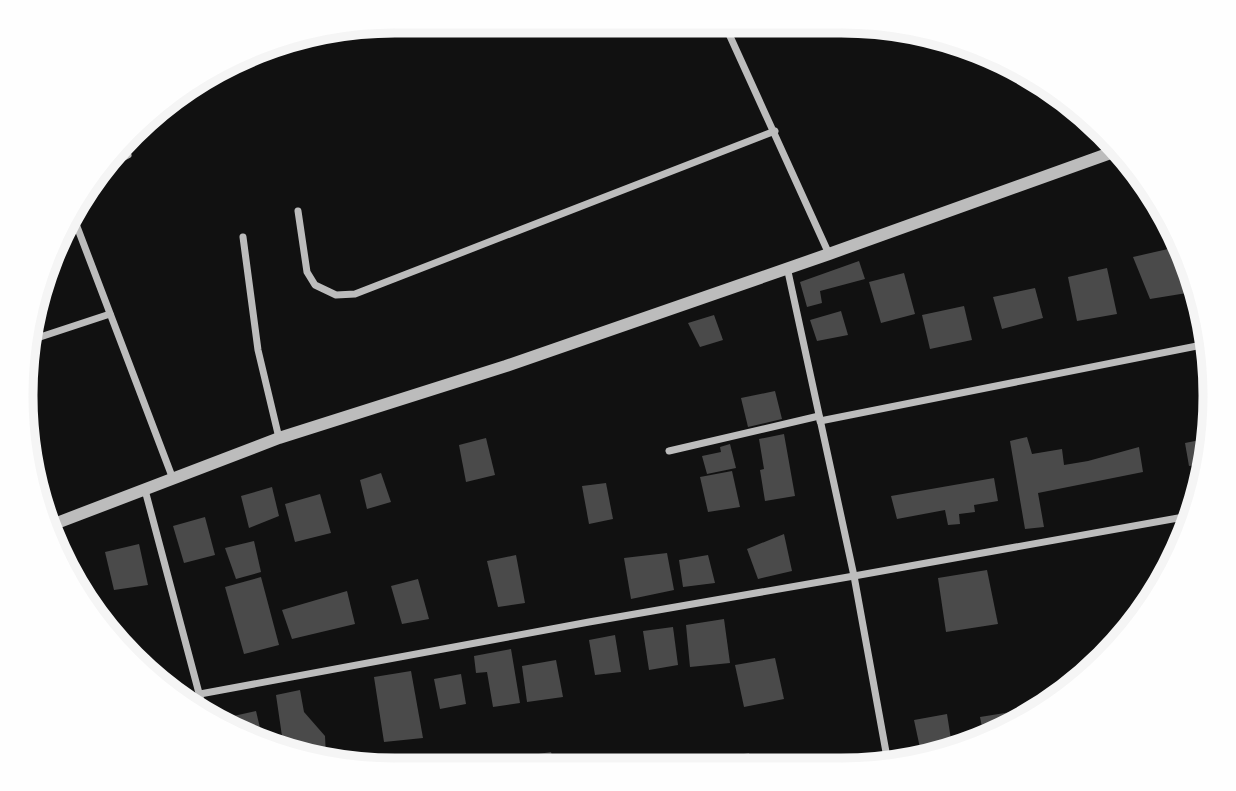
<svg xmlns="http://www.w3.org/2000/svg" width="1236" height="791" font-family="'PT Sans Narrow',sans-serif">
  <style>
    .building { fill: #4a4a4a }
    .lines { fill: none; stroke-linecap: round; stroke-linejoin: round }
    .minor { stroke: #bcbcbc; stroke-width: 7 }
    .tertiary { stroke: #bcbcbc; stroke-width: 12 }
    .rim { fill: none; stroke: #f5f5f5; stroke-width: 9 }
  </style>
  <rect width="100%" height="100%" fill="#111"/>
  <g class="building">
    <path d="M1181,246L1193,292L1150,299L1133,257Z"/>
    <path d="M859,261L865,279L820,291L822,303L807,307L800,282Z"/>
    <path d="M1107,268L1117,314L1077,321L1068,277Z"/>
    <path d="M904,273L915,314L881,323L869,282Z"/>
    <path d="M1035,288L1043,318L1002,329L993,297Z"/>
    <path d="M964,306L972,340L930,349L922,315Z"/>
    <path d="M841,311L848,335L817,341L810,320Z"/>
    <path d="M714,315L723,340L700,347L688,323Z"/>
    <path d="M775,391L782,419L748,427L741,398Z"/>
    <path d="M784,434L795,496L765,501L760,470L764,469L759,439Z"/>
    <path d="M1027,437L1032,454L1062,449L1064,465L1088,461L1139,447L1143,472L1038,493L1044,527L1025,529L1010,441Z"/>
    <path d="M486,438L495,475L466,482L459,445Z"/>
    <path d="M1205,439L1202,464L1189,466L1185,443Z"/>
    <path d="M730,444L736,468L707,474L702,456L721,452L720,447Z"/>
    <path d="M732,471L740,507L708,512L700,477Z"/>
    <path d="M381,473L391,502L367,509L360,480Z"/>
    <path d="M994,478L998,501L974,505L975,512L959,514L960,524L948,525L945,510L897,519L891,496Z"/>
    <path d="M606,483L613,519L589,524L582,486Z"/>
    <path d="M272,487L279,516L249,528L241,496Z"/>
    <path d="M320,494L331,533L295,542L285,504Z"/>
    <path d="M205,517L215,555L184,563L173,526Z"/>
    <path d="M784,534L792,571L758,579L747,549Z"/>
    <path d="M254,541L261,572L236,579L225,548Z"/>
    <path d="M139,544L148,585L114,590L105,552Z"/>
    <path d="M667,553L674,590L631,599L624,558Z"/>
    <path d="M516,555L525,603L498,607L487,561Z"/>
    <path d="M708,555L715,583L683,587L679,560Z"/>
    <path d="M987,570L998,624L946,632L938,578Z"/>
    <path d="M261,577L279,645L244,654L225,587Z"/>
    <path d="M418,579L429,619L402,624L391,586Z"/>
    <path d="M347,591L355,624L292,639L282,610Z"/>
    <path d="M92,599L96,617L83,601Z"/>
    <path d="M724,619L730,663L690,667L686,625Z"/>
    <path d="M673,627L678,665L649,670L643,631Z"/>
    <path d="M615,635L621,672L595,675L589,640Z"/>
    <path d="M511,649L520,703L493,707L487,672L476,673L474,656Z"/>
    <path d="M775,658L784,699L744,707L735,665Z"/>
    <path d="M556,660L563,697L527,702L522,666Z"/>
    <path d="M411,671L423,738L384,742L374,677Z"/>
    <path d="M461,674L466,704L440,709L434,679Z"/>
    <path d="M300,690L304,712L325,736L326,756L314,758L284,750L276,695Z"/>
    <path d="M256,711L264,745L252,741L231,728L229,717Z"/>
    <path d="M1011,712L1014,726L1006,731L984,737L980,717Z"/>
    <path d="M947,714L952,746L906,758L904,751L920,748L914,720Z"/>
    <path d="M551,752L556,768H529L526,756Z"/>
    <path d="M749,753L753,769H711L709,761Z"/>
    <path d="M635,756L638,768H611L610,762Z"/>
  </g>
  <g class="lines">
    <g class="minor">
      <path d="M724,23L829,254"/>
      <path d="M97,171L128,155"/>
      <path d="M298,211L307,272L315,285L336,295L355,294L775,131"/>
      <path d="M73,216L173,479"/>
      <path d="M243,237L258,350L279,438"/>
      <path d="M787,267L854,576L888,763"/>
      <path d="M28,341L110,314"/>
      <path d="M820,421L1207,344"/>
      <path d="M669,451L819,416"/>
      <path d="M145,490L204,712"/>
      <path d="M200,694L589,622L854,576L1195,515"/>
    </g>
    <path class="tertiary" d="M49,526L279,438L506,366L829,254L1116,151"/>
  </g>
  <path d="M0 0H1236V791H0ZM395 33H841A362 362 0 0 1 1203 395V396A362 362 0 0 1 841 758H395A362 362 0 0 1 33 396V395A362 362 0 0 1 395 33Z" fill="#fefefe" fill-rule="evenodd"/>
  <path class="rim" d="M395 33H841A362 362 0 0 1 1203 395V396A362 362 0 0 1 841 758H395A362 362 0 0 1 33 396V395A362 362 0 0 1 395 33Z"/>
</svg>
